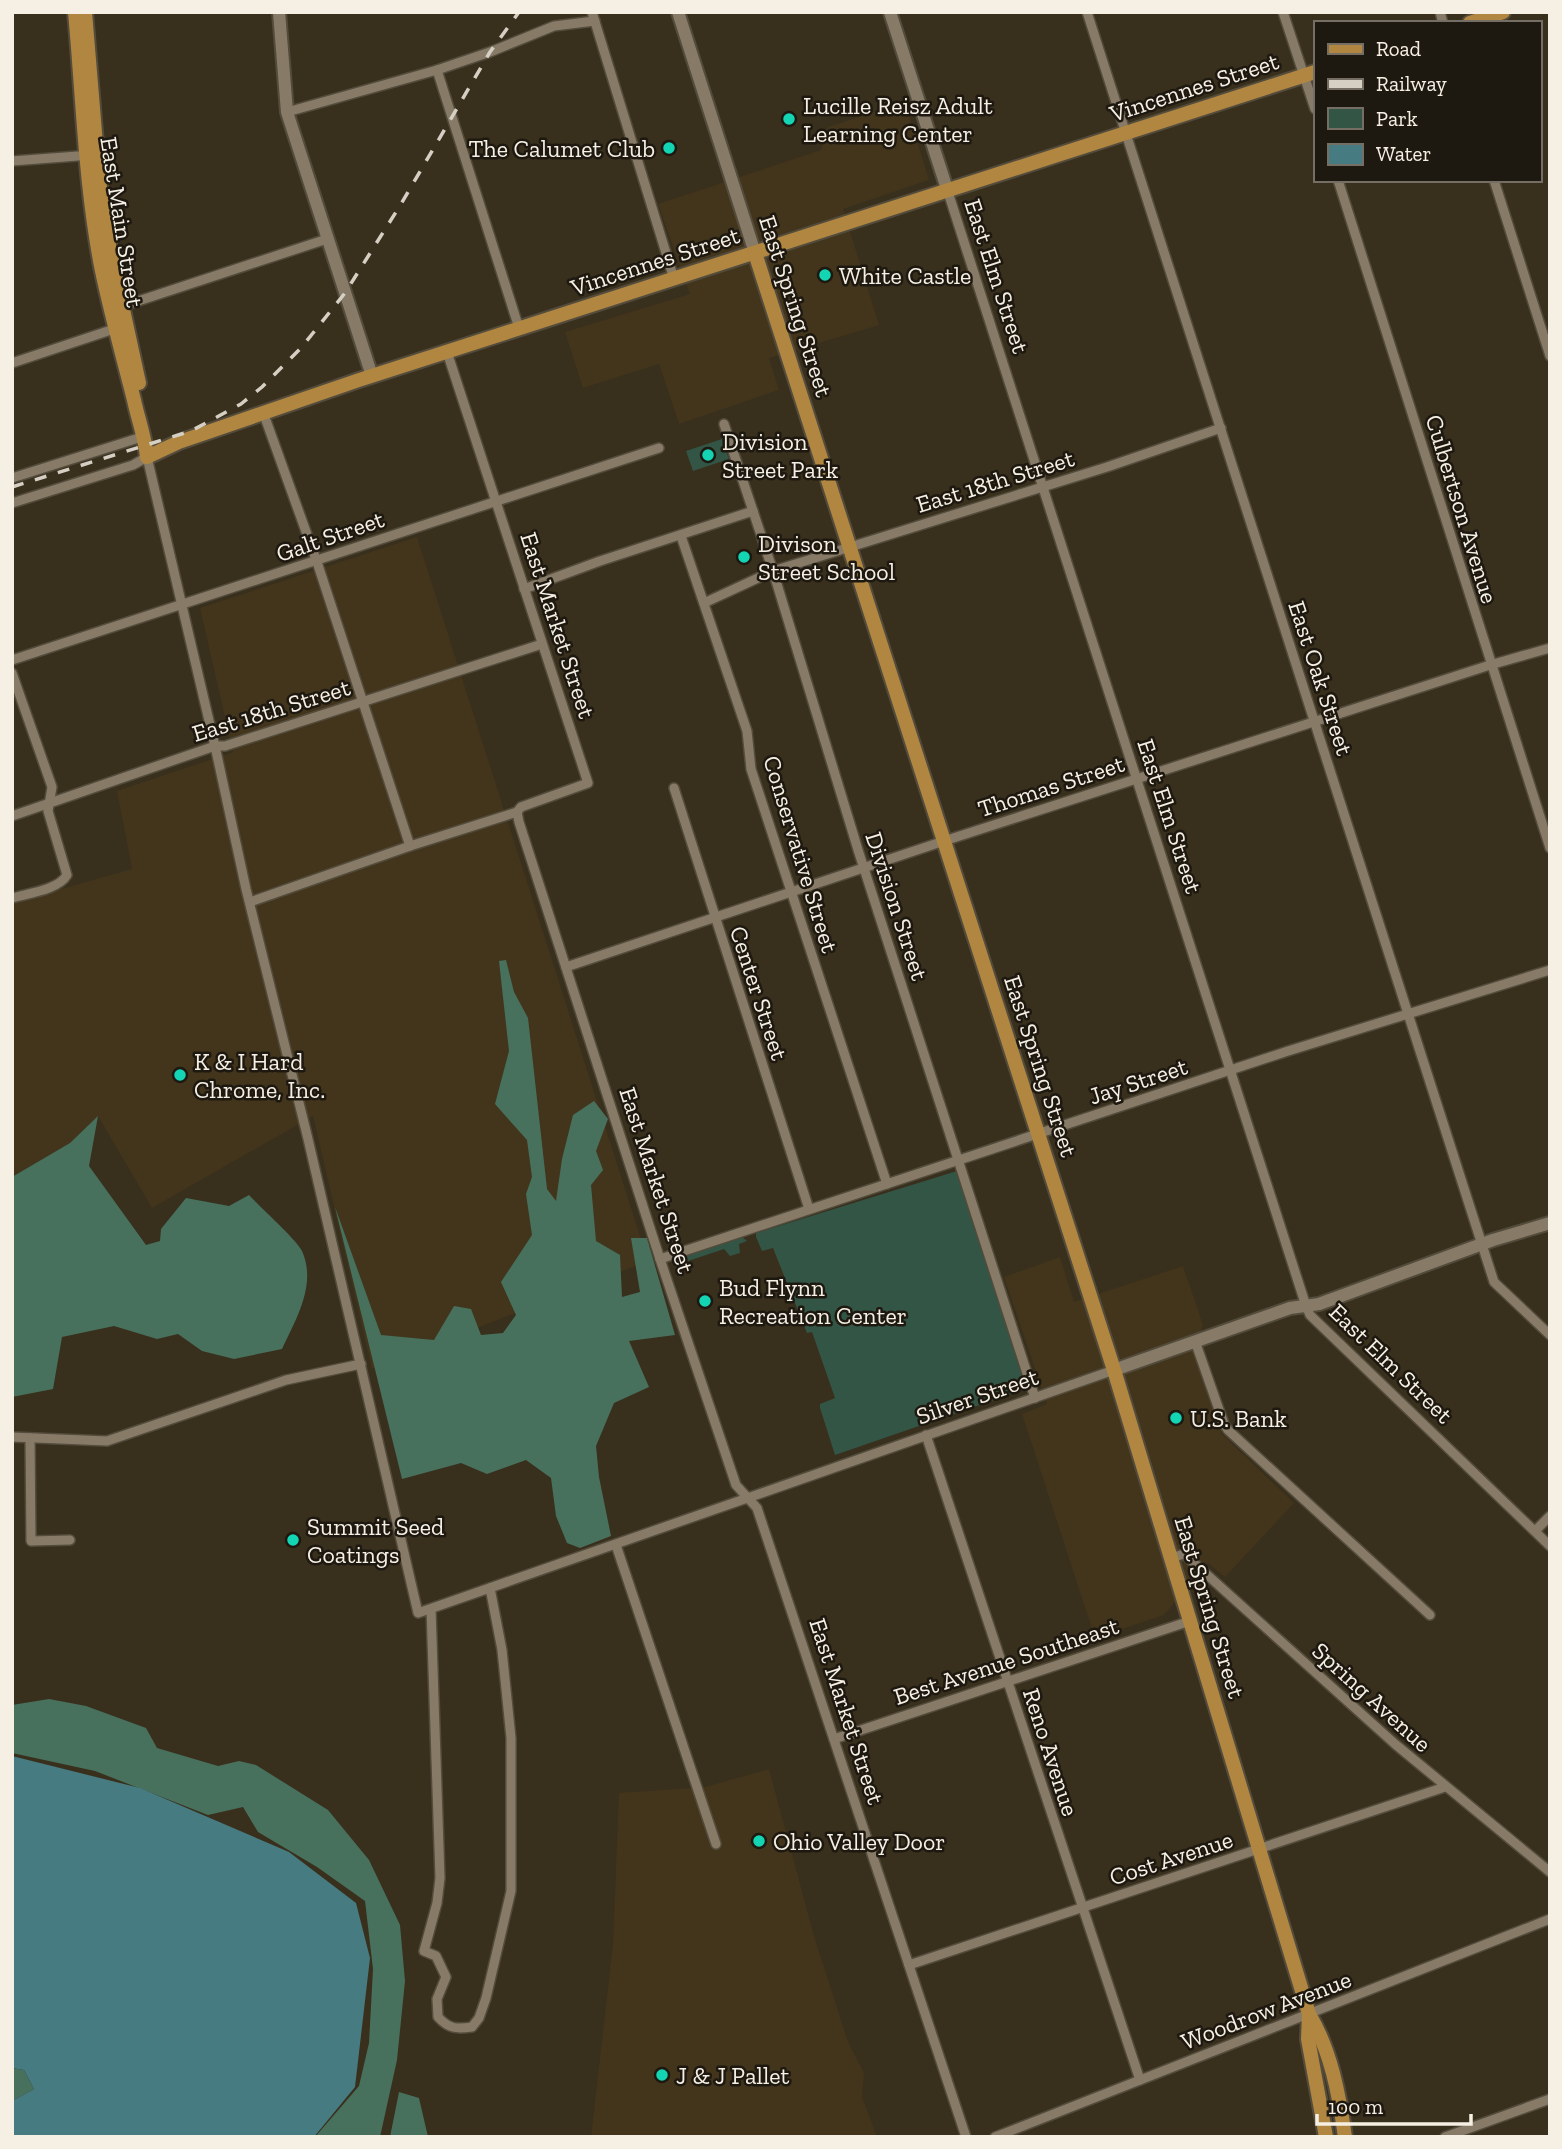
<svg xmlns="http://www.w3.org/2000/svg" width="1562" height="2149" font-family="'Zilla Slab',serif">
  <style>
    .built { fill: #42351c }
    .green { fill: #335545 }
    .forest { fill: #47715d }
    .water { fill: #467b82 }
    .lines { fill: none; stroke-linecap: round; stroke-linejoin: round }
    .street-casing { stroke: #534b3b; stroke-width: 12 }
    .secondary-casing { stroke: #534b3b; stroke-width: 16 }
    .primary-casing { stroke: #534b3b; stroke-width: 18 }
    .street { stroke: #877b67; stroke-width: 9 }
    .secondary { stroke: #877b67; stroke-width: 12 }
    .primary { stroke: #b08640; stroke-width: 14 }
    .rail { stroke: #d6cfc3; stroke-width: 3.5; stroke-dasharray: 12 12; stroke-linecap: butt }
    .poi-dot { fill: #13d5b3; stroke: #1d1810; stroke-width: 2.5 }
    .labels { text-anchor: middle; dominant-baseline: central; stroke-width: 5; stroke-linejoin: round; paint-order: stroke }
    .street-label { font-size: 24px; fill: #f6efe4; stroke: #1d1810 }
    .poi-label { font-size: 24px; fill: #f6efe4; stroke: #1d1810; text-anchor: start }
  </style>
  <rect width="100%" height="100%" fill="#392f1d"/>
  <g class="built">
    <path d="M905,102L929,180L843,209L879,325L769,358L779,390L679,424L659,364L583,388L565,332L690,294L658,204L821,150L828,127Z"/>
    <path d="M417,537L648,1261L372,1369L313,1116L152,1208L98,1116L70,1143L12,1177V903L132,869L117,791L233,752L200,608Z"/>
    <path d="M1060,1257L1074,1302L1183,1266L1203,1325L1194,1354L1222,1434L1294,1503L1225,1577L1208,1563L1164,1615L1095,1638L1022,1414L1047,1404L1004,1277Z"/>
    <path d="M769,1769L814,1936L848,2042L864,2073L862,2097L877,2137H591L613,1944L619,1793L705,1787Z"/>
  </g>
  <g class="green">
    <path d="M722,439L729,459L693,471L686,451Z"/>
    <path d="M957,1171L1026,1389L835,1455L820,1408V1404L835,1398L812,1332L807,1333L773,1248L762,1251L756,1237V1233Z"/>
    <path d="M742,1237L747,1241L739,1244L740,1253L730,1256L724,1249L679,1264L683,1276L679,1277L675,1266L679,1258Z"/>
  </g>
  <g class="forest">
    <path d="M506,960L514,992L528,1018L547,1189L556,1201L562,1159L573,1115L594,1101L608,1119L596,1151L603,1170L591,1185L596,1241L620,1255L622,1297L640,1292L631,1238H647L675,1335L629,1341L649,1387L614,1403L596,1446L599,1477L611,1536L580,1548L567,1543L556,1516L551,1478L526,1460L487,1474L461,1463L402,1479L335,1207L381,1335L434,1340L454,1306L471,1309L481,1335L503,1333L516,1315L501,1282L532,1235L526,1194L532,1177L527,1140L495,1104L509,1051L499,961Z"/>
    <path d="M98,1116L89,1166L146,1245L160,1241L161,1229L186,1198L229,1206L249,1195C260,1207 297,1240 302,1251C317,1284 296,1319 282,1349L234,1359L202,1351L178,1334L157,1339L114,1326L62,1337L53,1389L12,1397V1177L70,1143Z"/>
    <path d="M49,1699L86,1706L146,1728L157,1748L218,1766L239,1761L256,1765L328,1810L369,1860L400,1925L405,1981L397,2060L380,2137H315L359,2086L369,2043L373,1969L365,1901L317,1867L258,1832L243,1807L208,1815L95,1771L12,1753V1705Z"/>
    <path d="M12,2068L24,2070L34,2089L12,2101Z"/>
    <path d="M399,2092L419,2098L428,2137H390Z"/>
  </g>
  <path class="water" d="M12,1756L140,1788L289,1852L356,1903L370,1958L355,2087L314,2137H12V2101L34,2089L24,2070L12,2068Z"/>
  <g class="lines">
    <defs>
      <g id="street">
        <path d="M592,12L674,279"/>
        <path d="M1087,12L1494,1282L1550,1335"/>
        <path d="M1283,12L1315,109"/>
        <path d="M1440,12L1443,23"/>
        <path d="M437,70L519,328"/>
        <path d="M287,112L437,70L490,52L554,26L595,21"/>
        <path d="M12,161L91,155"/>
        <path d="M1338,180L1550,848"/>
        <path d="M1494,180L1550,356"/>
        <path d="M947,189L1306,1306L1310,1315L1550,1546"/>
        <path d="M120,307L327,239"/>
        <path d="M447,352L588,783L521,807L517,812L519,822L660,1259L736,1485L757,1508L966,2137"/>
        <path d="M12,363L120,327"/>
        <path d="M263,412L318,565L410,846"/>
        <path d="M724,424L773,571L859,853L1035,1398"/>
        <path d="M12,478L145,436"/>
        <path d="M12,503L133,465L147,457L215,746L246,889L308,1139L418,1613L1114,1370"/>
        <path d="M681,536L747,731L751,769L887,1184"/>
        <path d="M524,589L600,561L753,511"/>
        <path d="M704,603L773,571L1107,467L1221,428"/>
        <path d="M12,660C228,591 443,517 659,448"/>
        <path d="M12,673L52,787L48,811L67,875C58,890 29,893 12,898"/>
        <path d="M674,788L809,1209"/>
        <path d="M12,816L215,746H225L542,644"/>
        <path d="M250,902L410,846L517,812"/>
        <path d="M566,967L944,841L1490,665L1550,648"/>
        <path d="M660,1259L1288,1051L1550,970"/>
        <path d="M1195,1341L1224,1424L1228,1430L1430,1615"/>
        <path d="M926,1435L1140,2080"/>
        <path d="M12,1437L107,1441L286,1380L361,1364"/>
        <path d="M30,1438L31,1541L70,1540"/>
        <path d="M1535,1531L1550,1516"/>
        <path d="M616,1545L716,1844"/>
        <path d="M1171,1558L1184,1554L1395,1744L1550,1872"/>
        <path d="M431,1609L440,1878L437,1903L424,1951L436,1956L446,1977L437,1999L438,2017C449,2029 456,2029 472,2027L479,2018L486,1998L511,1891V1738L502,1650L490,1588"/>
        <path d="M834,1739L1190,1621"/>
        <path d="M909,1965L1445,1787"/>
        <path d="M995,2137L1550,1919"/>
        <path d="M1445,2137L1550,2099"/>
      </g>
      <g id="secondary">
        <path d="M279,12L287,112L372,376"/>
        <path d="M678,12L755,253"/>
        <path d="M890,12L947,189"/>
        <path d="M1114,1370L1290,1308L1319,1304L1493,1240L1550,1223"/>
      </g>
      <g id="primary">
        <path d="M75,12C83,98 85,186 102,271C111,314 123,357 134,400C138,419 145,437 147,457L179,442L359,380L1315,72"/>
        <path d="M85,12L99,180L107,236L139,383"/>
        <path d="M1470,23L1503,12"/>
        <path d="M755,253L1114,1370L1309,2014C1331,2051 1339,2094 1345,2137"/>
        <path d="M1309,2014L1308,2039L1326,2137"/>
      </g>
    </defs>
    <use href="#street" class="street-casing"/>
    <use href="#secondary" class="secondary-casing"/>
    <use href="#primary" class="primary-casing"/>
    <use href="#street" class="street"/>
    <use href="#secondary" class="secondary"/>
    <use href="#primary" class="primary"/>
    <path class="rail" d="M12,487L191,431L241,404L262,387L301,348L345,293L401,204L490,52L519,12"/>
  </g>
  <g class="poi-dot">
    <circle cx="789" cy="119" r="7"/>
    <circle cx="669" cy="148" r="7"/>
    <circle cx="825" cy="275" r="7"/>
    <circle cx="708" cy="455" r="7"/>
    <circle cx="744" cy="557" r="7"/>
    <circle cx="180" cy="1075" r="7"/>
    <circle cx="705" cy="1301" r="7"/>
    <circle cx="1176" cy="1418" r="7"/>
    <circle cx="293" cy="1540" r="7"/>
    <circle cx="759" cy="1841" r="7"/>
    <circle cx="662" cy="2075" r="7"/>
  </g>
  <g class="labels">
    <g class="street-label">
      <text transform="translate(1194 87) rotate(-18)">Vincennes Street</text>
      <text transform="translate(122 222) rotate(81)">East Main Street</text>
      <text transform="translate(655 261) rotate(-18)">Vincennes Street</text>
      <text transform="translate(997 276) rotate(72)">East Elm Street</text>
      <text transform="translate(796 306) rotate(72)">East Spring Street</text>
      <text transform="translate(995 481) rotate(-17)">East 18th Street</text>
      <text transform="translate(1462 509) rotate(73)">Culbertson Avenue</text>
      <text transform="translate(330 536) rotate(-19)">Galt Street</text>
      <text transform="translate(558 625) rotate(72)">East Market Street</text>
      <text transform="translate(1321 678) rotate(72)">East Oak Street</text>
      <text transform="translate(271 710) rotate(-17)">East 18th Street</text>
      <text transform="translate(1051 786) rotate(-18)">Thomas Street</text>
      <text transform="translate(1170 816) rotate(72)">East Elm Street</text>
      <text transform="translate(801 854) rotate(73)">Conservative Street</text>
      <text transform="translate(897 906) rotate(72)">Division Street</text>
      <text transform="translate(759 993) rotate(72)">Center Street</text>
      <text transform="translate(1041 1066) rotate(72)">East Spring Street</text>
      <text transform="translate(1138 1081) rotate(-18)">Jay Street</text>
      <text transform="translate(657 1180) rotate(72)">East Market Street</text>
      <text transform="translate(1391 1363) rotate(44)">East Elm Street</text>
      <text transform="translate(977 1396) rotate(-19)">Silver Street</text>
      <text transform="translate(1210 1607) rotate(73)">East Spring Street</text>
      <text transform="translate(1006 1661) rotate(-18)">Best Avenue Southeast</text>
      <text transform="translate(1372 1697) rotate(42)">Spring Avenue</text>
      <text transform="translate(847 1711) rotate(72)">East Market Street</text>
      <text transform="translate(1051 1752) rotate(72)">Reno Avenue</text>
      <text transform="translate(1171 1858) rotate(-18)">Cost Avenue</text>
      <text transform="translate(1266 2010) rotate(-21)">Woodrow Avenue</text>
    </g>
    <g class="poi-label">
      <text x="803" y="105">Lucille Reisz Adult<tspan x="803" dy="28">Learning Center</tspan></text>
      <text x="655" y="148" text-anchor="end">The Calumet Club</text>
      <text x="839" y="275">White Castle</text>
      <text x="722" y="441">Division<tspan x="722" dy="28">Street Park</tspan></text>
      <text x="758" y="543">Divison<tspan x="758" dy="28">Street School</tspan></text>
      <text x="194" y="1061">K &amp; I Hard<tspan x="194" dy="28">Chrome, Inc.</tspan></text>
      <text x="719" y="1287">Bud Flynn<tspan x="719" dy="28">Recreation Center</tspan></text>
      <text x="1190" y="1418">U.S. Bank</text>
      <text x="307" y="1526">Summit Seed<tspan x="307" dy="28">Coatings</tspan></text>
      <text x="773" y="1841">Ohio Valley Door</text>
      <text x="676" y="2075">J &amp; J Pallet</text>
    </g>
  </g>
  <rect width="1562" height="2149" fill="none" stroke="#f6efe4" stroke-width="28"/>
  <rect x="1314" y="21" width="228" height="161" fill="#1d1810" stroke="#746e65" stroke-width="2"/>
  <rect x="1328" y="44" width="35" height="10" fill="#b08640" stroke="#746e65" stroke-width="2"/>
  <text x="1376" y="56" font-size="21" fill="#f6efe4">Road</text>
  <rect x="1328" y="79" width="35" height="10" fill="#d6cfc3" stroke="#746e65" stroke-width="2"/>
  <text x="1376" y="91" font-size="21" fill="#f6efe4">Railway</text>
  <rect x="1328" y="108" width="35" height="21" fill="#335545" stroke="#746e65" stroke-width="2"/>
  <text x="1376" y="126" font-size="21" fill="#f6efe4">Park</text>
  <rect x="1328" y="144" width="35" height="21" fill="#467b82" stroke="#746e65" stroke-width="2"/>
  <text x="1376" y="161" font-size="21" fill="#f6efe4">Water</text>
  <path d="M1317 2114v10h154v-10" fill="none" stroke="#f6efe4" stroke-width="3.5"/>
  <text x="1328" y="2114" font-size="21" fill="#f6efe4" stroke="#1d1810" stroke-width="5" paint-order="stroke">100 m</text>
</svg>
